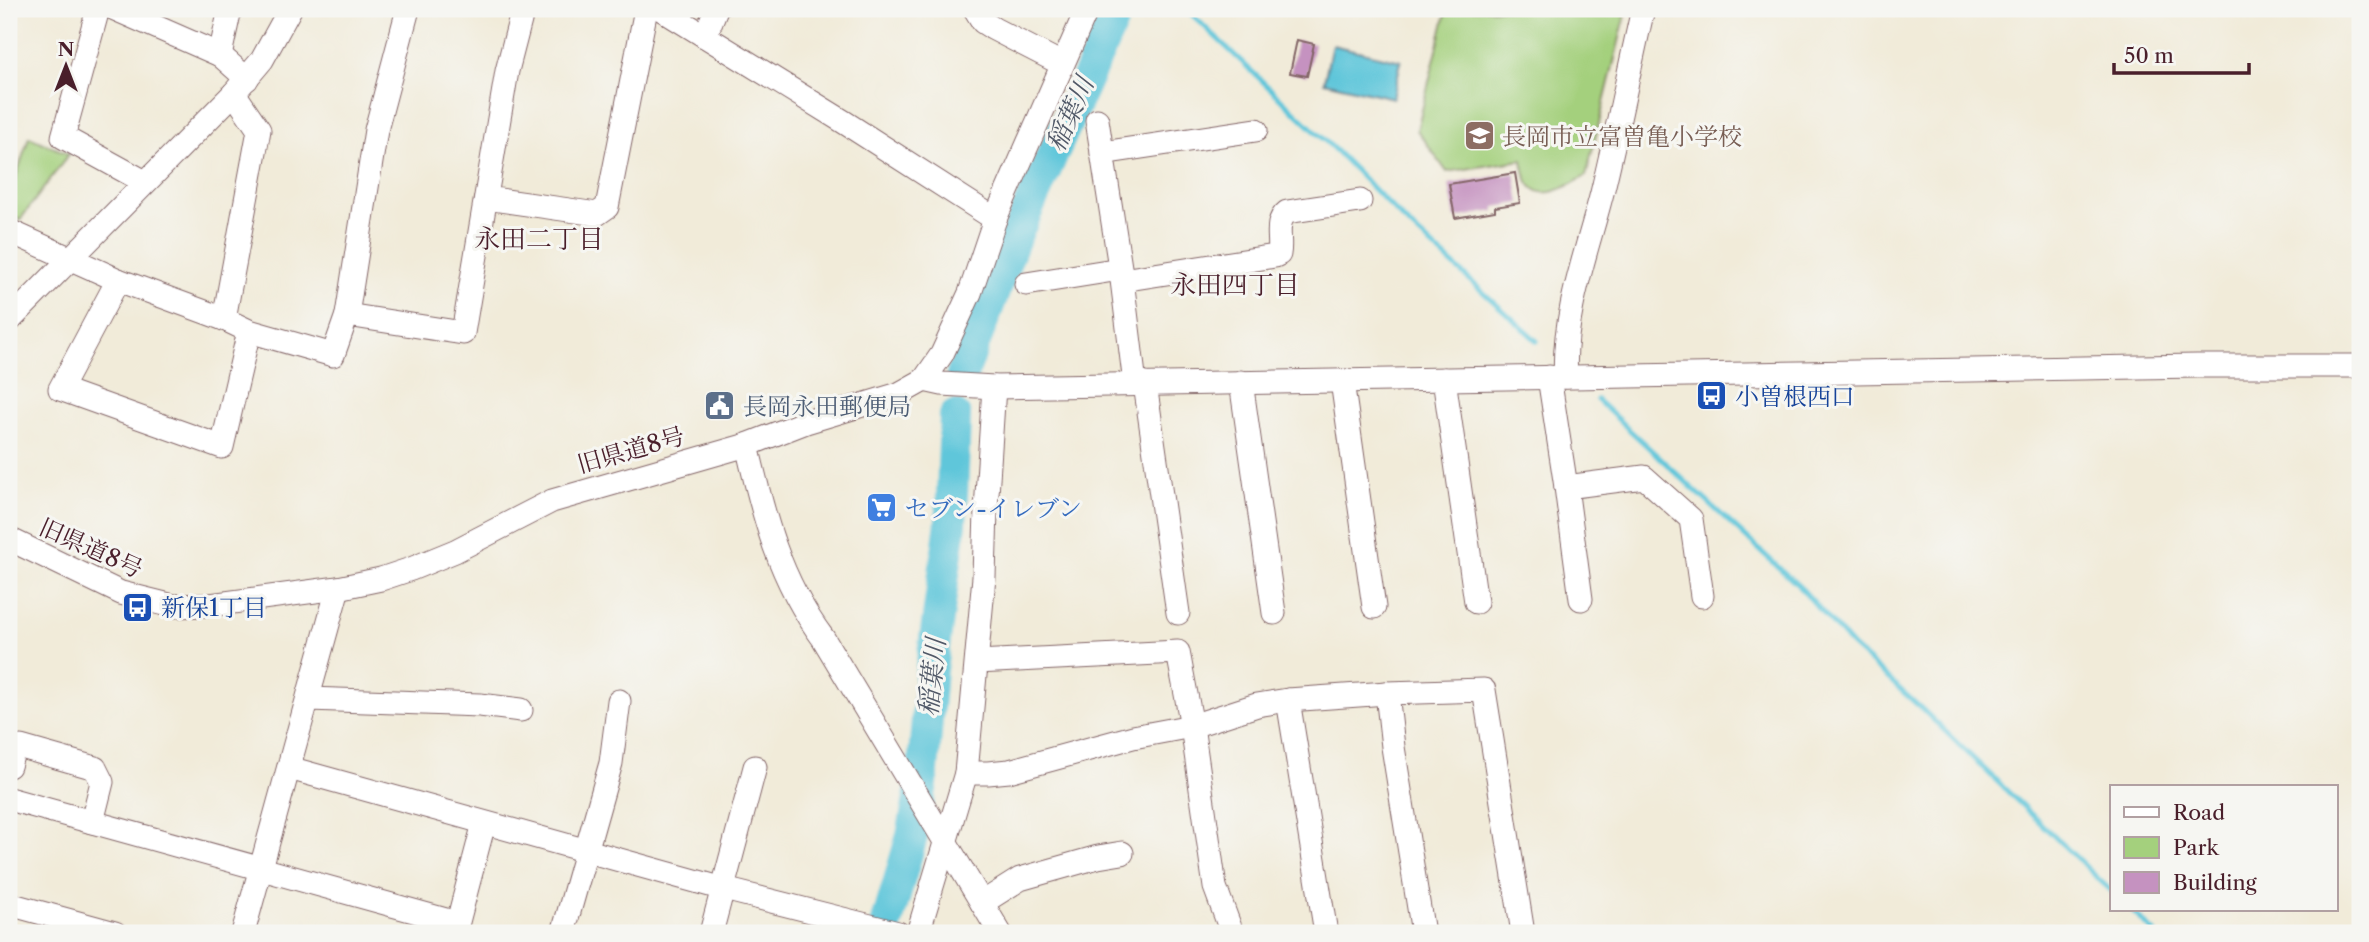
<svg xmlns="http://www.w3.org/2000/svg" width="2369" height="942" font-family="'Libre Caslon Text','Noto Serif JP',serif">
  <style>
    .green { fill: #a4d07d; stroke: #777854; stroke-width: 2 }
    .water { fill: #5ec6da; stroke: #547282; stroke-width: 2 }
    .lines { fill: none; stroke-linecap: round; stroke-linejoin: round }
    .stream { stroke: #5ec6da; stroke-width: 5 }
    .river { stroke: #5ec6da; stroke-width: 32 }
    .building { fill: #c592c0 }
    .minor-casing { stroke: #846668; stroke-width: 25 }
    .minor { stroke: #fff; stroke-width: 23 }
    .labels { text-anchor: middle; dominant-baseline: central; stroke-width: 6; stroke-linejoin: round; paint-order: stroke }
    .education-label { font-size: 24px; fill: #785e54; stroke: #f6f6f2; text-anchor: start }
    .transit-label { font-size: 24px; fill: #164399; stroke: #f6f6f2; text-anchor: start }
    .service-label { font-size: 24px; fill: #4e5e75; stroke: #f6f6f2; text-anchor: start }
    .street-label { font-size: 24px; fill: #4a1f2b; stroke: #f6f6f2 }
    .shop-label { font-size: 24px; fill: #366cbe; stroke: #f6f6f2; text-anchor: start }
    .water-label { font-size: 26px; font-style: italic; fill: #515968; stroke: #f6f6f2 }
    .neighbourhood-label { font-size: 26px; fill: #4a1f2b; stroke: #f6f6f2 }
  </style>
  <rect width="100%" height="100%" fill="#f6f6f2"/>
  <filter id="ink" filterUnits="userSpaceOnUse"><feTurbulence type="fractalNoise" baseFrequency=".0143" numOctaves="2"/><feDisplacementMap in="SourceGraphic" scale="14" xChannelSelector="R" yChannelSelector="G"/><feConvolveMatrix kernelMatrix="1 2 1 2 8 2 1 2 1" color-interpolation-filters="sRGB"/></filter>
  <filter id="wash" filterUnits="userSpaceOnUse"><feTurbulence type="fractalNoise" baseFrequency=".00686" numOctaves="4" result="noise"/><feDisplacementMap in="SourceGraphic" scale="28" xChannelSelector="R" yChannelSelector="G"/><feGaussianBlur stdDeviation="1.57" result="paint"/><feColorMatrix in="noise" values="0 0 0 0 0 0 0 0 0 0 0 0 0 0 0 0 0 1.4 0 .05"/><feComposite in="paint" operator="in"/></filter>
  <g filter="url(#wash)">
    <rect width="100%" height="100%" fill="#f1ebd9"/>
    <g class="green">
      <path d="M1447,9H1627L1586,176C1568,186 1537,207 1526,177C1524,172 1523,166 1522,160L1447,172L1417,130Z"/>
      <path d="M29,137L69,154L20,220L9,214V199Z"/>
    </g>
    <path class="water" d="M1332,45L1401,61L1393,98L1324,82Z"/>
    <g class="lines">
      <g class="stream">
        <path d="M1186,9L1336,151L1407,223L1537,341"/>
        <path d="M1597,400L1802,589L1852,646L1922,709L2112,892"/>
        <path d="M2130,909L2155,933"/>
      </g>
      <g class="river">
        <path d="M962,375L1014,240L1118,9"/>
        <path d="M884,933L912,836L922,783L931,669L951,523L955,416"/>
      </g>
    </g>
    <g id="blocks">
      <g class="building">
        <path d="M1297,40L1314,44L1307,76L1290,73Z"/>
        <path d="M1515,173L1520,203L1495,207V211L1455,218L1449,184Z"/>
      </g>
    </g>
  </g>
  <g filter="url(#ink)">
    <use href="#blocks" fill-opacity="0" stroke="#846668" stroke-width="2"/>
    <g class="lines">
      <defs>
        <g id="minor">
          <path d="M98,9L63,137L145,182"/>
          <path d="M115,9L220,55L247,79"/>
          <path d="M661,9L844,122L995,219"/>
          <path d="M975,9L983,22L994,29L1062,64"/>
          <path d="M705,36L716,9"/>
          <path d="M220,55L230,9"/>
          <path d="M1097,120L1122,280L1135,384"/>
          <path d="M1102,153L1256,130"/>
          <path d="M486,198L597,214L607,207L646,9"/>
          <path d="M9,231L118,280"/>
          <path d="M1122,280L1275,256L1279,254C1282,240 1274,222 1287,212L1360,201"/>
          <path d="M1026,284L1120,269"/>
          <path d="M347,315L463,333L507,71L523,9"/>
          <path d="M224,319L259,130L234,93"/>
          <path d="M9,321L234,93L262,60L290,9"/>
          <path d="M249,331L222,447L60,389L118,280L224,319L249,331L333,355L347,315L376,130L408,9"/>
          <path d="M1549,377L1566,487L1581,599"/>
          <path d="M1566,377C1561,320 1588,248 1602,193C1617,132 1629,70 1643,9"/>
          <path d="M1444,379L1476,602"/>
          <path d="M924,380L942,384L994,387L2197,366H2360"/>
          <path d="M1342,381L1374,607"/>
          <path d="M1241,382L1274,613"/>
          <path d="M1145,384L1178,613"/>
          <path d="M747,445C763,515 779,579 823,638L1000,933"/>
          <path d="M1566,487L1644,477L1691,519L1702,596"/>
          <path d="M9,539L121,593L173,606L210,605L338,588L381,579L411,569L455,551L552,501L747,445L806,422L899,394L924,380L942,354L970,293L995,219L1087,9"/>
          <path d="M977,662L1178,652L1192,726L1215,887L1232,933"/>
          <path d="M1387,693L1393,747L1423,933"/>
          <path d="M309,699L480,705L521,710"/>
          <path d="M1288,700L1326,933"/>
          <path d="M9,766L13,752L21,747L95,768L102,782L92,822L457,923"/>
          <path d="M289,768L724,889L898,933"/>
          <path d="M966,773H988L1009,771L1133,737L1192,726L1257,705L1288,700L1387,693L1484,690L1523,933"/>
          <path d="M9,799L92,822"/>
          <path d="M982,903L1020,879L1098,857L1122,853"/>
          <path d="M9,904L115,933"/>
          <path d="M243,933L338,588"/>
          <path d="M455,933L484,823"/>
          <path d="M563,933L611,763L619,701"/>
          <path d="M711,933L755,767"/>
          <path d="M918,933L966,773L984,577L986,510L994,387"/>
        </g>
      </defs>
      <use href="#minor" class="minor-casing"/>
      <use href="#minor" class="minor"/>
    </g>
  </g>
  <defs>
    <symbol id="school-square" viewBox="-11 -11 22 22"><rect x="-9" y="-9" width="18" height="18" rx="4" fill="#8d6e63" stroke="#f6f6f2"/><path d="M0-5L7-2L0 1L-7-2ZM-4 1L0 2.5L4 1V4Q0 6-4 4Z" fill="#fff"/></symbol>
    <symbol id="bus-square" viewBox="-11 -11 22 22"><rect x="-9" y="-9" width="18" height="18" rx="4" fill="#1a4fb4" stroke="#f6f6f2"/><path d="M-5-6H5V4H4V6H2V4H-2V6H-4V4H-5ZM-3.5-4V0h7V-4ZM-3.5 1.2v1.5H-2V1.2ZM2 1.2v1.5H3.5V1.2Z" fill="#fff"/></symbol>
    <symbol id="civic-square" viewBox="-11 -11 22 22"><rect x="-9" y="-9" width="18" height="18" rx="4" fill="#5c6f8a" stroke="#f6f6f2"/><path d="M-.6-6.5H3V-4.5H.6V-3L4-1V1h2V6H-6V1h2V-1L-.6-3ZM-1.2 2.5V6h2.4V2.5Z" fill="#fff"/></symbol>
    <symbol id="supermarket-square" viewBox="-11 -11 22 22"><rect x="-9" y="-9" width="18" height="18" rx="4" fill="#3f7fe0" stroke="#f6f6f2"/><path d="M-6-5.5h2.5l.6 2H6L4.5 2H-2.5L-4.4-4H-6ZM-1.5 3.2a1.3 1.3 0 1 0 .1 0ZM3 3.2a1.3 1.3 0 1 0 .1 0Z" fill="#fff"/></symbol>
  </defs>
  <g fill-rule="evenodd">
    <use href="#school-square" x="1462" y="118" width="35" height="35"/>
    <use href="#bus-square" x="1694" y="378" width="35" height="35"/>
    <use href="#civic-square" x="702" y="388" width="35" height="35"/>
    <use href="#supermarket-square" x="864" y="490" width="35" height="35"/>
    <use href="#bus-square" x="120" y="590" width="35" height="35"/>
  </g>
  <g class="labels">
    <g class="education-label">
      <text x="1502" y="136">長岡市立富曽亀小学校</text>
    </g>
    <g class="transit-label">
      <text x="1735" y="396">小曽根西口</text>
      <text x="161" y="607">新保1丁目</text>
    </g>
    <g class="service-label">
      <text x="743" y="406">長岡永田郵便局</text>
    </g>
    <g class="street-label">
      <text transform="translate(631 450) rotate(-16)">旧県道8号</text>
      <text transform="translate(91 548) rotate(24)">旧県道8号</text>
    </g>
    <g class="shop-label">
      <text x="905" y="508">セブン-イレブン</text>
    </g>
    <g class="water-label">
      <text transform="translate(1070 114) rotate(-66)">稲葉川</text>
      <text transform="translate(932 677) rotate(-84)">稲葉川</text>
    </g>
    <g class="neighbourhood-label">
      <text x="539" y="239">永田二丁目</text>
      <text x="1235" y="285">永田四丁目</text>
    </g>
  </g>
  <rect width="2369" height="942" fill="none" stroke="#f6f6f2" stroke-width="35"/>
  <rect x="2110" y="785" width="228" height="126" fill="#f6f6f2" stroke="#b1a0a2" stroke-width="2"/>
  <rect x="2124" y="807" width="35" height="10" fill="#ffffff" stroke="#b1a0a2" stroke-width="2"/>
  <text x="2173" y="820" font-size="21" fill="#4a1f2b">Road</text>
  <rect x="2124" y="837" width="35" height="21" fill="#a4d07d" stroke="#b1a0a2" stroke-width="2"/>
  <text x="2173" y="855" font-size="21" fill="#4a1f2b">Park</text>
  <rect x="2124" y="872" width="35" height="21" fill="#c592c0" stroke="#b1a0a2" stroke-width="2"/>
  <text x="2173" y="890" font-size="21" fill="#4a1f2b">Building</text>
  <g transform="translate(66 66)" stroke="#f6f6f2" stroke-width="5" paint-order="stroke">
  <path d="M0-5L12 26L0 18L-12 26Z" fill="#4a1f2b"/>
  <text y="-10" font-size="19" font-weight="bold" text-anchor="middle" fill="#4a1f2b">N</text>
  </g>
  <path d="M2114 63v10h135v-10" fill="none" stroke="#4a1f2b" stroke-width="3.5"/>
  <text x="2124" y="63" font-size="21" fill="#4a1f2b" stroke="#f6f6f2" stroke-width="5" paint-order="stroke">50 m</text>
</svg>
